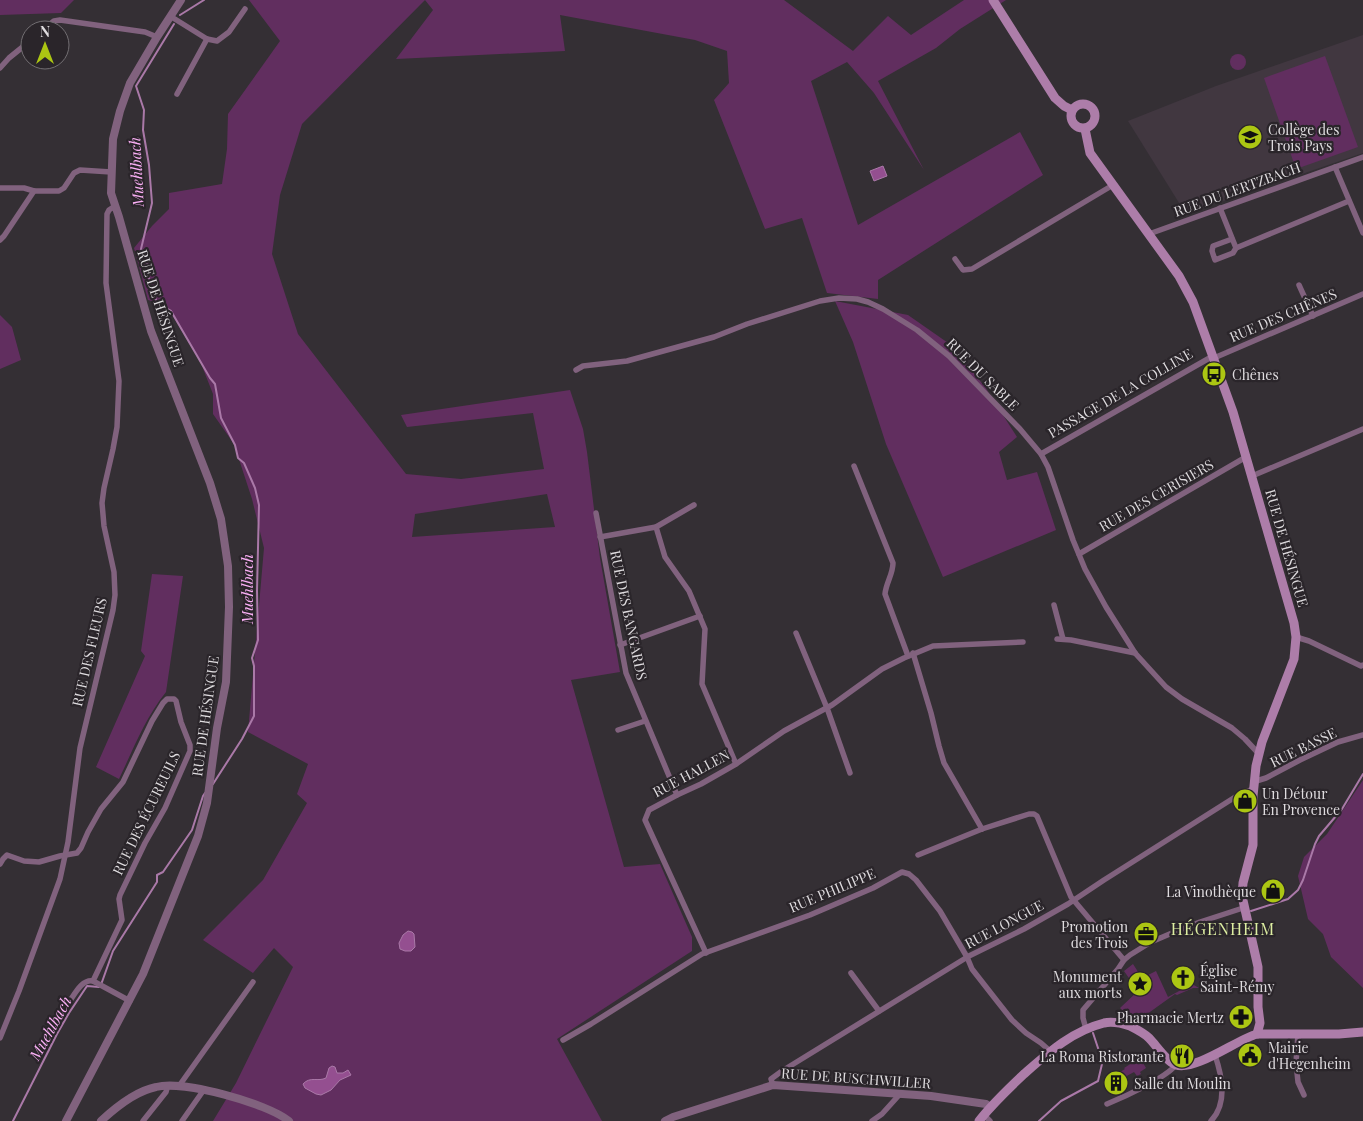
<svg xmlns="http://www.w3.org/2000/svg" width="1363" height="1121" font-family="'Playfair Display',serif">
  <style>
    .built { fill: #413740 }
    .green { fill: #612e5f; fill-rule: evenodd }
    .water { fill: #944f90; stroke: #aa79a8 }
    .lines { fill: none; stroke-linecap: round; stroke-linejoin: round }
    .stream { stroke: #aa79a8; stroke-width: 2 }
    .minor { stroke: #81627e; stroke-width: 5.5 }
    .tertiary { stroke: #81627e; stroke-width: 8 }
    .secondary { stroke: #ad7da9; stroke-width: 9 }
    .labels { text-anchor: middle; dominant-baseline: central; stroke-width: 4.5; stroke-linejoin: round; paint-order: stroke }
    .poi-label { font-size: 14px; fill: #dfdcdf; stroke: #2a252a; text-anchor: start }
    .street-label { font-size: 14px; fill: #dfdcdf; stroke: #2a252a }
    .water-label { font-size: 15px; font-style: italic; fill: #fbb0f6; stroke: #2a252a }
    .quarter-label { font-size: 16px; letter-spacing: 1px; fill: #ddeea2; stroke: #2a252a }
  </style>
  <rect width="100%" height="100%" fill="#342f34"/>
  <path class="built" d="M1363,35V153L1186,214L1128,121L1216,86Z"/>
  <g class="green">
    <path d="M0,0H74L61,13L0,15Z"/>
    <path d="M249,0H784L853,51L888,16L911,35L964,0H1006L960,29L936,48L878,81L924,170L874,93L847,62L811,81L858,225L1020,132L1043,175L878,280V299L827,293L802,218L765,229L714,100L729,83L727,51L695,40L560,15L565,51L396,59L433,10L425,0L302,124L280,195L272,254L298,334L406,474L461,479L544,469L533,413L407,427L401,415L570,390L583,429L587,452L600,558L620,672L571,680L624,867L660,864L692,937V951L557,1039L602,1121H213L236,1083L293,967L274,948L253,973L203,940L263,880L307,803L297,794L308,764L248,732L264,548L252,499L234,444L213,414V394L200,361L166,305L148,300L134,248L152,226L169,209V193L222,184L227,149L228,114L280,41ZM547,494L555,527L412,537L415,514Z"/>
    <circle cx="1238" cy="62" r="8"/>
    <path d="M1325,56L1358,147L1296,169L1264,78Z"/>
    <path d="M835,301L908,315L951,345L985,387L1017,437L999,452L1007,480L1037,472L1056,530L943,577L886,444L853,342Z"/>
    <path d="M0,315L12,327L21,360L0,369Z"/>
    <path d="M152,574L183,576L166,692C145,718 133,750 119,779L96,767L145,656L141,651Z"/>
    <path d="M1363,780V988L1331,957L1323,934L1308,919L1298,876L1304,857L1327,834Z"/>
    <path d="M1133,964L1142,978L1156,971L1168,997L1192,984L1199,988H1193L1177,995L1175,994L1136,1022L1128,1015L1124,1014L1123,1011L1120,1008L1138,991L1124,971Z"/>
    <path d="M1140,1058L1146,1068L1140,1072L1141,1074L1137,1076L1134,1072L1123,1078L1120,1072L1125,1069L1124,1068Z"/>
  </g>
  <g class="water">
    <path d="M883,166L887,176L874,181L870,171Z"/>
    <path d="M408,931L412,932L414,934L415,947L411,951H405L400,949L399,943L403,935Z"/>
    <path d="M332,1066L335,1067L337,1073H343L348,1070L351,1075L340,1080L331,1090L321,1095L316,1094L305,1088L303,1084C310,1076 318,1082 326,1078L329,1068Z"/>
  </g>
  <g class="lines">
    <g class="stream">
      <path d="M180,15L204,0"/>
      <path d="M174,24L136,86L144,110L143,130L149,165L152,203L141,249L143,253L146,256L150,287L155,296L156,300L160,305L171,311L210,378L215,384L221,418L235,445L238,458L244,463L255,488L259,505L257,591L258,640L252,658L254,666V716L242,739L213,784"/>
      <path d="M1251,911L1288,899L1298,890L1303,880L1315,844L1319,836L1342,809L1363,774"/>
      <path d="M13,1121L57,1034L69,1013L87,986L99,987L102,982L113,951L157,882V875L163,872L192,830L203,796L205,793"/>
      <path d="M1039,1121L1061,1101L1098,1081L1102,1064V1060L1093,1033"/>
    </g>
    <g class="minor">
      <path d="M170,16L207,39L217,41L229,32L245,9"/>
      <path d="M43,30L54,21L60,20L145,32L157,37"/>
      <path d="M0,68L9,58L30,41"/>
      <path d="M177,94L207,39"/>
      <path d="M1335,167L1363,233"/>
      <path d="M0,188H24L34,191"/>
      <path d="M1220,208L1236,248"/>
      <path d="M1149,234L1363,157"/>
      <path d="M1232,239L1213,246L1212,251L1215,260L1233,253L1236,248L1349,201"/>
      <path d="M0,240L4,236L34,191H59L64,188L74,173L80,170L111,172"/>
      <path d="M955,259L963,270L972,269L1113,185"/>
      <path d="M1299,285L1313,316"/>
      <path d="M1214,358L1363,294"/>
      <path d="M576,370L583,366L627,361L714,337L747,324L820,301L839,298L857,299L868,302L883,309L917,330L949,356L1020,429L1041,454L1048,467L1073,540L1085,569L1106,607L1135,653L1166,687L1182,699L1232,728L1245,739L1259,754"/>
      <path d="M1041,454L1213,356"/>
      <path d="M854,466L893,563C893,574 886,583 885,594L908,656"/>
      <path d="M1252,476L1363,429"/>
      <path d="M596,513L626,673L677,795"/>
      <path d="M656,527L665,557L689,591L705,629L702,684L736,764"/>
      <path d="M600,537L656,527L694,505"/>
      <path d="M1079,554L1246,457"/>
      <path d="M1054,605L1063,639"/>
      <path d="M796,633L827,708L850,773"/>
      <path d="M1296,637L1309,641L1361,666L1363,665"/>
      <path d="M1057,639L1071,640L1135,653"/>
      <path d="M620,645L700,616"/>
      <path d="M913,653L931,713L939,746L944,763L982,829"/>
      <path d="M618,730L645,721"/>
      <path d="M1253,782L1266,778L1300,760L1338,742L1363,735"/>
      <path d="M918,855L982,829L1029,814H1034L1037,816L1071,897L1124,960"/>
      <path d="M0,864L3,859L7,855L24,861L39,862L60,856L77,853L81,848L88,832L101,809L123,782L152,721L163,703L167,699H174L176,701L181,722L190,745V751L165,808L145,843L120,895L119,899L122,920L93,981L130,1001"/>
      <path d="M706,953L645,820L649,810L677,795L701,784L736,764L784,731L806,719L832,705L882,669L904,658L933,646L1023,642"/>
      <path d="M851,973L879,1011"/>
      <path d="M67,1005C74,996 81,979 93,981"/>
      <path d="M1086,1029L1083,1018V1010L1118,969L1124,960L1130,955L1151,942L1172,933L1200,922L1243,908"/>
      <path d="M1298,1034L1296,1063L1298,1082L1304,1095"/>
      <path d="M0,1038L19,991L60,879L68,842L80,748L113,610L115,595L114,572L104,526L102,503L104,488L113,449L117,427L119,381L106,283L107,214L109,210L115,206"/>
      <path d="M563,1040L591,1024L702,954L810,915L873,888L902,872L909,874L916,880L940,911L967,957L972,969L997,1001L1012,1020L1026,1033L1041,1043L1050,1051"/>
      <path d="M773,1085L771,1079L782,1071L969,956L1024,929L1068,904L1104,880L1240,794L1253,789"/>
      <path d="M179,1086L253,982"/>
      <path d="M1107,1104C1124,1097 1164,1079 1176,1065"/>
      <path d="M984,1115L990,1121"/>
      <path d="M143,1121L166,1092L168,1085"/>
      <path d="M182,1121L203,1091"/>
      <path d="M872,1121L882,1114L900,1094"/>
      <path d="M1211,1121C1228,1103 1222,1076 1215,1055"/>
    </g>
    <g class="tertiary">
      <path d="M66,1121L143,974L198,836L207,803L217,728L226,682L229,607L228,566L221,519L210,483L151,331L119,217L111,193L113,139L120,111L130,83L157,37L181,0"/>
      <path d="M101,1121C116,1107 136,1091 156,1087C183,1080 267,1103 289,1121"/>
      <path d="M665,1121L673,1117L773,1085L931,1096L986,1104L990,1107"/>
    </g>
    <g class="secondary">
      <path d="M993,0L1055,98L1064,106L1072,110"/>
      <circle cx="1083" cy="116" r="12"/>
      <path d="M1085,129L1090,153L1179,276L1193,302L1233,412L1294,623L1296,637L1294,659L1262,742L1256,766L1253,796V845L1243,883L1242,896L1258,967V1007L1260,1023L1257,1034"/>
      <path d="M979,1121C992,1104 1008,1089 1024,1074C1048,1053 1072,1031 1104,1023C1113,1021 1121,1023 1130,1026C1136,1029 1144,1033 1149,1038C1156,1045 1167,1062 1176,1065C1196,1071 1238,1039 1257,1034H1339L1363,1032"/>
    </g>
  </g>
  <defs>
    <symbol id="school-disc" viewBox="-11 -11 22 22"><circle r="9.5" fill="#acc613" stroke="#2a252a"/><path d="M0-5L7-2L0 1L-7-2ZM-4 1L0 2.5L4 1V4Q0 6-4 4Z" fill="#111"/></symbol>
    <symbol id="bus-disc" viewBox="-11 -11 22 22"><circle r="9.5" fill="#acc613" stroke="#2a252a"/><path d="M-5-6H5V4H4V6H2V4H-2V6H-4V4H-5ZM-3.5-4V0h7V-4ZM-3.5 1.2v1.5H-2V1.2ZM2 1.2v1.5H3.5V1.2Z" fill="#111"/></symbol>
    <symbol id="shop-disc" viewBox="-11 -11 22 22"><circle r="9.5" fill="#acc613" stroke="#2a252a"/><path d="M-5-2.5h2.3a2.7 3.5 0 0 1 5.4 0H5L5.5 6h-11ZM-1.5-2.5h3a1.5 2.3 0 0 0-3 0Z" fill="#111"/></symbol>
    <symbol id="office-disc" viewBox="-11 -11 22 22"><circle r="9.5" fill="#acc613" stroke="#2a252a"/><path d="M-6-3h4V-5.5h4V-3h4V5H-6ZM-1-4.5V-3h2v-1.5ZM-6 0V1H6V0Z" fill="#111"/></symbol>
    <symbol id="church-disc" viewBox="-11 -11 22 22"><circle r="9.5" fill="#acc613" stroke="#2a252a"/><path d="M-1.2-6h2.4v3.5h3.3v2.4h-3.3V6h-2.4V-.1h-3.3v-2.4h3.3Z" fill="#111"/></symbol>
    <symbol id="sight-disc" viewBox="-11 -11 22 22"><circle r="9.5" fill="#acc613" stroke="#2a252a"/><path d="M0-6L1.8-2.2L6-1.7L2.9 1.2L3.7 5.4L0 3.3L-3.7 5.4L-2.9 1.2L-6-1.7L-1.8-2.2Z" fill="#111"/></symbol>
    <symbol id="pharmacy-disc" viewBox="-11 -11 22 22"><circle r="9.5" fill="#acc613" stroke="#2a252a"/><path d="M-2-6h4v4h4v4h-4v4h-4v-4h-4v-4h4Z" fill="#111"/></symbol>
    <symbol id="civic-disc" viewBox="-11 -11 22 22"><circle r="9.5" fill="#acc613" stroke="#2a252a"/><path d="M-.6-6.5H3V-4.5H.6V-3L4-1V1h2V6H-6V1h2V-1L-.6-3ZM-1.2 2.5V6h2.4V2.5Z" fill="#111"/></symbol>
    <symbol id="restaurant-disc" viewBox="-11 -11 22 22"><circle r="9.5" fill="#acc613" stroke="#2a252a"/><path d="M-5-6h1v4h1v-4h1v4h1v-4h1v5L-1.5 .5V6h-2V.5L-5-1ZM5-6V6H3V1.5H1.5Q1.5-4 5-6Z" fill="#111"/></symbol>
    <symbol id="building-disc" viewBox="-11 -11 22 22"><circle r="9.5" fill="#acc613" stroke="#2a252a"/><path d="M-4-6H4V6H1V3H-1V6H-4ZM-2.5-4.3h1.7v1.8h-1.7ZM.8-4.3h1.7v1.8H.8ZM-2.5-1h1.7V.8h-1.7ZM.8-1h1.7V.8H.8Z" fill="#111"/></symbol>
  </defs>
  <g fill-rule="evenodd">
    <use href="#school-disc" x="1236" y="123" width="28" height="28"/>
    <use href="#bus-disc" x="1200" y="360" width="28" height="28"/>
    <use href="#shop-disc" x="1231" y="787" width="28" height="28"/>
    <use href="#shop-disc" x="1259" y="877" width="28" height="28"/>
    <use href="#office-disc" x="1132" y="920" width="28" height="28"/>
    <use href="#church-disc" x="1169" y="964" width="28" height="28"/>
    <use href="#sight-disc" x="1126" y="970" width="28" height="28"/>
    <use href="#pharmacy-disc" x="1227" y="1003" width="28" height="28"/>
    <use href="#civic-disc" x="1236" y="1041" width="28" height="28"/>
    <use href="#restaurant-disc" x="1168" y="1042" width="28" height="28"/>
    <use href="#building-disc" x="1102" y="1069" width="28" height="28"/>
  </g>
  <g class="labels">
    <g class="poi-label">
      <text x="1268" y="129">Collège des<tspan x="1268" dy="16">Trois Pays</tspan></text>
      <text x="1232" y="374">Chênes</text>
      <text x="1262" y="793">Un Détour<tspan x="1262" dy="16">En Provence</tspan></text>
      <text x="1256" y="891" text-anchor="end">La Vinothèque</text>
      <text x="1128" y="926" text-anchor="end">Promotion<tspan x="1128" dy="16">des Trois</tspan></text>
      <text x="1200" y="970">Église<tspan x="1200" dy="16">Saint-Rémy</tspan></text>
      <text x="1122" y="976" text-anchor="end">Monument<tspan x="1122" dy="16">aux morts</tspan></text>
      <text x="1224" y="1017" text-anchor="end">Pharmacie Mertz</text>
      <text x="1268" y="1047">Mairie<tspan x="1268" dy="16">d'Hegenheim</tspan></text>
      <text x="1164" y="1056" text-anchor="end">La Roma Ristorante</text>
      <text x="1134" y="1083">Salle du Moulin</text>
    </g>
    <g class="street-label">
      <text transform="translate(1237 189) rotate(-20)">RUE DU LERTZBACH</text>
      <text transform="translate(161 308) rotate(72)">RUE DE HÉSINGUE</text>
      <text transform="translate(1283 315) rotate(-23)">RUE DES CHÊNES</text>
      <text transform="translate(983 374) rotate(45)">RUE DU SABLE</text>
      <text transform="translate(1120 393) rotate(-30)">PASSAGE DE LA COLLINE</text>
      <text transform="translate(1156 495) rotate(-30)">RUE DES CERISIERS</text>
      <text transform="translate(1287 548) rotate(74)">RUE DE HÉSINGUE</text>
      <text transform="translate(629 615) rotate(78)">RUE DES BANGARDS</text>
      <text transform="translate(89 652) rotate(-77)">RUE DES FLEURS</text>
      <text transform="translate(205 716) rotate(-82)">RUE DE HÉSINGUE</text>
      <text transform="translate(1303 747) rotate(-26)">RUE BASSE</text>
      <text transform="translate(691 773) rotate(-28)">RUE HALLEN</text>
      <text transform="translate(146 813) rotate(-64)">RUE DES ÉCUREUILS</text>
      <text transform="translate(832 890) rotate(-23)">RUE PHILIPPE</text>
      <text transform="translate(1004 924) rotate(-28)">RUE LONGUE</text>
      <text transform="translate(856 1078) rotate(4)">RUE DE BUSCHWILLER</text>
    </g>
    <g class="water-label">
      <text transform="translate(136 172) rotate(-93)">Muehlbach</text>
      <text transform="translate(247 589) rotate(-90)">Muehlbach</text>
      <text transform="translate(50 1028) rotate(-61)">Muehlbach</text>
    </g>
    <g class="quarter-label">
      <text x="1223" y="928">HÉGENHEIM</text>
    </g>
  </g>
  <g transform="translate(45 45)"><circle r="24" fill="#2a252a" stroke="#726e72"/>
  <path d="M0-4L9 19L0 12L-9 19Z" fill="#acc613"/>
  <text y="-8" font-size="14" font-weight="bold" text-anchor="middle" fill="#dfdcdf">N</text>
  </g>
</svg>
